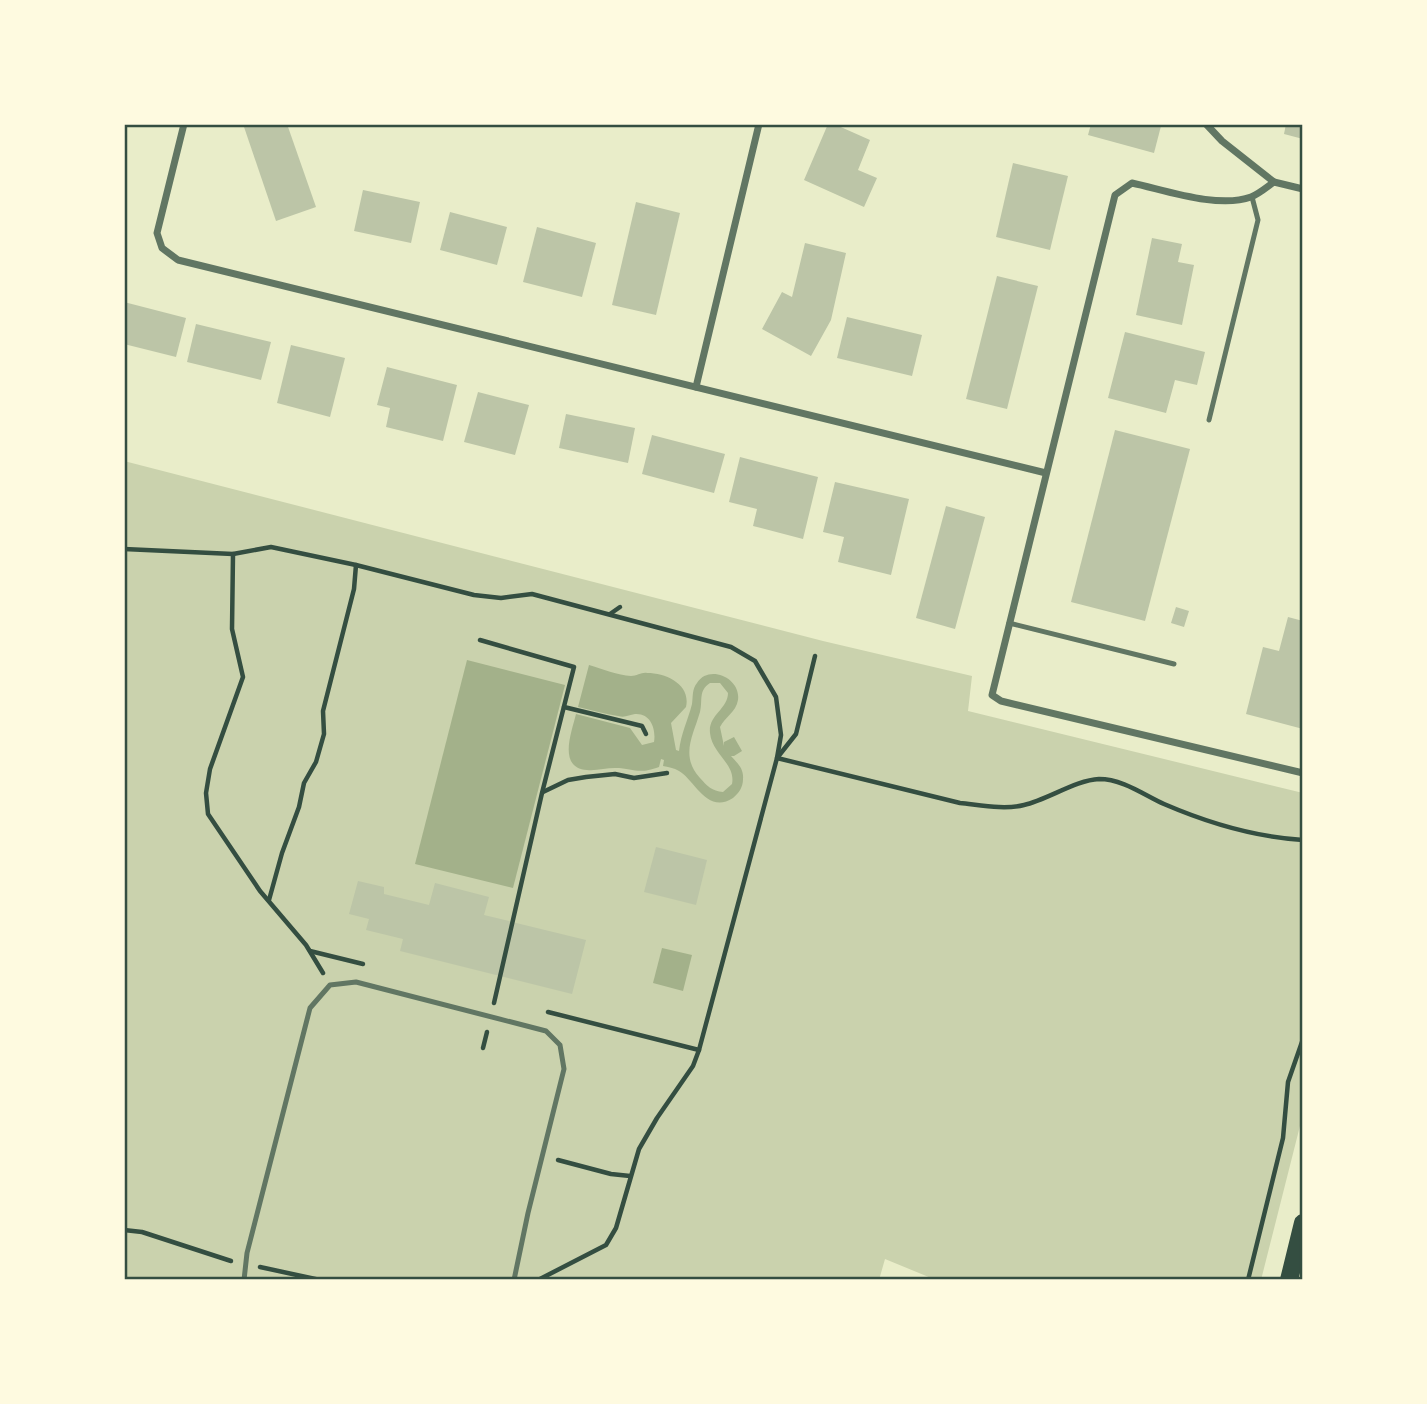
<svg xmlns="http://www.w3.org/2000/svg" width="1427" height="1404" font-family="'Roboto Serif',serif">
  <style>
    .green { fill: #cad2ad }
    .water { fill: #a3b18a; fill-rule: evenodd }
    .building { fill: #bcc5a7 }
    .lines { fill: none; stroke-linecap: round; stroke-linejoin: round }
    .path { stroke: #344e41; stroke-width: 4.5 }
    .service { stroke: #617663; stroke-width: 5 }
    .minor { stroke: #617663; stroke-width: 7 }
    .primary { stroke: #344e41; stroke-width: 18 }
    .neatline { fill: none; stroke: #344e41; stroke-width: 2.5 }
  </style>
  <rect width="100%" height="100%" fill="#e9edc9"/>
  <path class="green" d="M124,461L823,641L972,676L968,711L1303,793V1114L1261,1280H936L885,1259L879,1280H124Z"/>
  <g class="water">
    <path d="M467,660L565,685L513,888L415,864Z"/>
    <path d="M589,665C602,669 618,675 631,676C637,676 642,672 647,673C667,673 691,685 686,707L671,723L676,750L679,751C681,733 688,720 692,704C693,696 692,689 697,683C709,664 741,678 738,700C736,712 725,717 720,727L724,746V742L734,737L742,751L734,756H731C737,763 744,768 743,779C743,787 739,793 733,798C707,815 694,779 679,771C674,768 668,767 663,766L664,760L661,759L659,767C637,775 634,768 615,768C606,768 596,771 587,770C557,768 572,731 576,714L630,728L642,745L654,742C656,731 652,713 635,714C629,715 625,718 618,716C605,714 592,710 578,707ZM710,683H720L728,693C728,709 708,715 710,733C712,754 736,764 732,784L723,792C712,791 707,786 700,778C680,756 693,736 700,712C703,700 698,691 710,683Z"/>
    <path d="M662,948L692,955L683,991L653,983Z"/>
  </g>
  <g class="building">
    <path d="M243,124H287L316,207L276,221Z"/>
    <path d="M828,124H834L870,140L858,170L877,178L864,207L804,180Z"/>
    <path d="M1091,124H1159L1161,126L1154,153L1088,135Z"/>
    <path d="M1286,124H1303V139L1284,134Z"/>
    <path d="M1013,163L1068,176L1050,250L996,237Z"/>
    <path d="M363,190L420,202L411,243L354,231Z"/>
    <path d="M636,202L680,213L656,315L612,305Z"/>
    <path d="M450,212L507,227L497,265L440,250Z"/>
    <path d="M537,227L596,243L582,297L523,282Z"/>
    <path d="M1152,238L1182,244L1178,262L1194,265L1182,325L1136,315Z"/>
    <path d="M805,243L846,253L831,320L811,356L762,329L782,292L792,297Z"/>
    <path d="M997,276L1038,286L1007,409L966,399Z"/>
    <path d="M124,302L186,318L176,357L124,344Z"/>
    <path d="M847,317L922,335L912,376L837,358Z"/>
    <path d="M196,324L271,342L261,380L187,362Z"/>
    <path d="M1125,332L1205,352L1197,385L1175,380L1166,413L1108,398Z"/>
    <path d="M291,345L345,358L330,417L277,403Z"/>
    <path d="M387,367L457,385L443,441L386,427L390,408L377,405Z"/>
    <path d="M478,392L529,405L515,455L464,442Z"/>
    <path d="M566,414L635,428L628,463L559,448Z"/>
    <path d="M1115,430L1190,449L1145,621L1071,602Z"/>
    <path d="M652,435L725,454L714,493L642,474Z"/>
    <path d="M740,457L818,477L803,539L753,526L757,509L729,502Z"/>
    <path d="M835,482L909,499L891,575L838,562L844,537L823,532Z"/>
    <path d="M946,506L985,517L955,629L916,618Z"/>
    <path d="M1176,607L1189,611L1184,627L1171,623Z"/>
    <path d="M1288,617L1303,621V729L1246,714L1263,647L1279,651Z"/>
    <path d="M656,847L707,860L696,905L644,892Z"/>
    <path d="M358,881L384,887V894L429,905L435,883L489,897L484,915L586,940L572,994L400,951L403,939L366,930L369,919L349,914Z"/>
  </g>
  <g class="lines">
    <g class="path">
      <path d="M124,549L233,554L271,547L356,565L474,595L501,598L532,594L731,647L755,661L776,697L781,735L777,758L960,803C980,805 1004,810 1024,805C1047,800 1076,780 1099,779C1123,779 1144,795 1164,804C1208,823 1255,837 1303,840"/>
      <path d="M233,554L232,629L243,677L210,769L206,793L208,814L260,891L306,945L323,973"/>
      <path d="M610,614L620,607"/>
      <path d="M480,640L574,667L542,793L494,1003"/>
      <path d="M564,707L642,726L646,734"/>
      <path d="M543,792L568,780L586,777L615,774L634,778L667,773"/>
      <path d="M269,900L282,853L299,807L304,783L316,762L324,734L323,711L354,589L356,565"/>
      <path d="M310,951L363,964"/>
      <path d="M548,1012L699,1050"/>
      <path d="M483,1048L487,1032"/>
      <path d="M558,1160L611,1174L630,1176"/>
      <path d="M124,1230L142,1232L231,1261"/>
      <path d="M260,1267L320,1280"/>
      <path d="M538,1280L606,1245L616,1228L639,1149L657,1118L693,1066L699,1050L777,758L796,734L815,656"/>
      <path d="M1248,1280L1283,1138L1288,1082L1303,1039"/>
    </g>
    <g class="service">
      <path d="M1209,420L1258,220L1252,197"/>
      <path d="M1009,623L1174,664"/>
      <path d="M244,1280L247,1253L310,1008L330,985L356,982L546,1031L560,1045L564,1069L528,1213L514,1280"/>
    </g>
    <g class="minor">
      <path d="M184,124L157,233L162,248L178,260L1046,473"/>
      <path d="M1206,124L1222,141L1274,182L1303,189"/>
      <path d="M1274,182C1267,187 1259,194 1251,197C1218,209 1165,190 1132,183L1115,195L992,695L1001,701L1303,773"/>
      <path d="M696,387L759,124"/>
    </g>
    <path class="primary" d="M1289,1280L1303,1223"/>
  </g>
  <rect width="1427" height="1404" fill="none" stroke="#fefae0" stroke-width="252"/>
  <rect x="126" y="126" width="1175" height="1152" class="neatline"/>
</svg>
